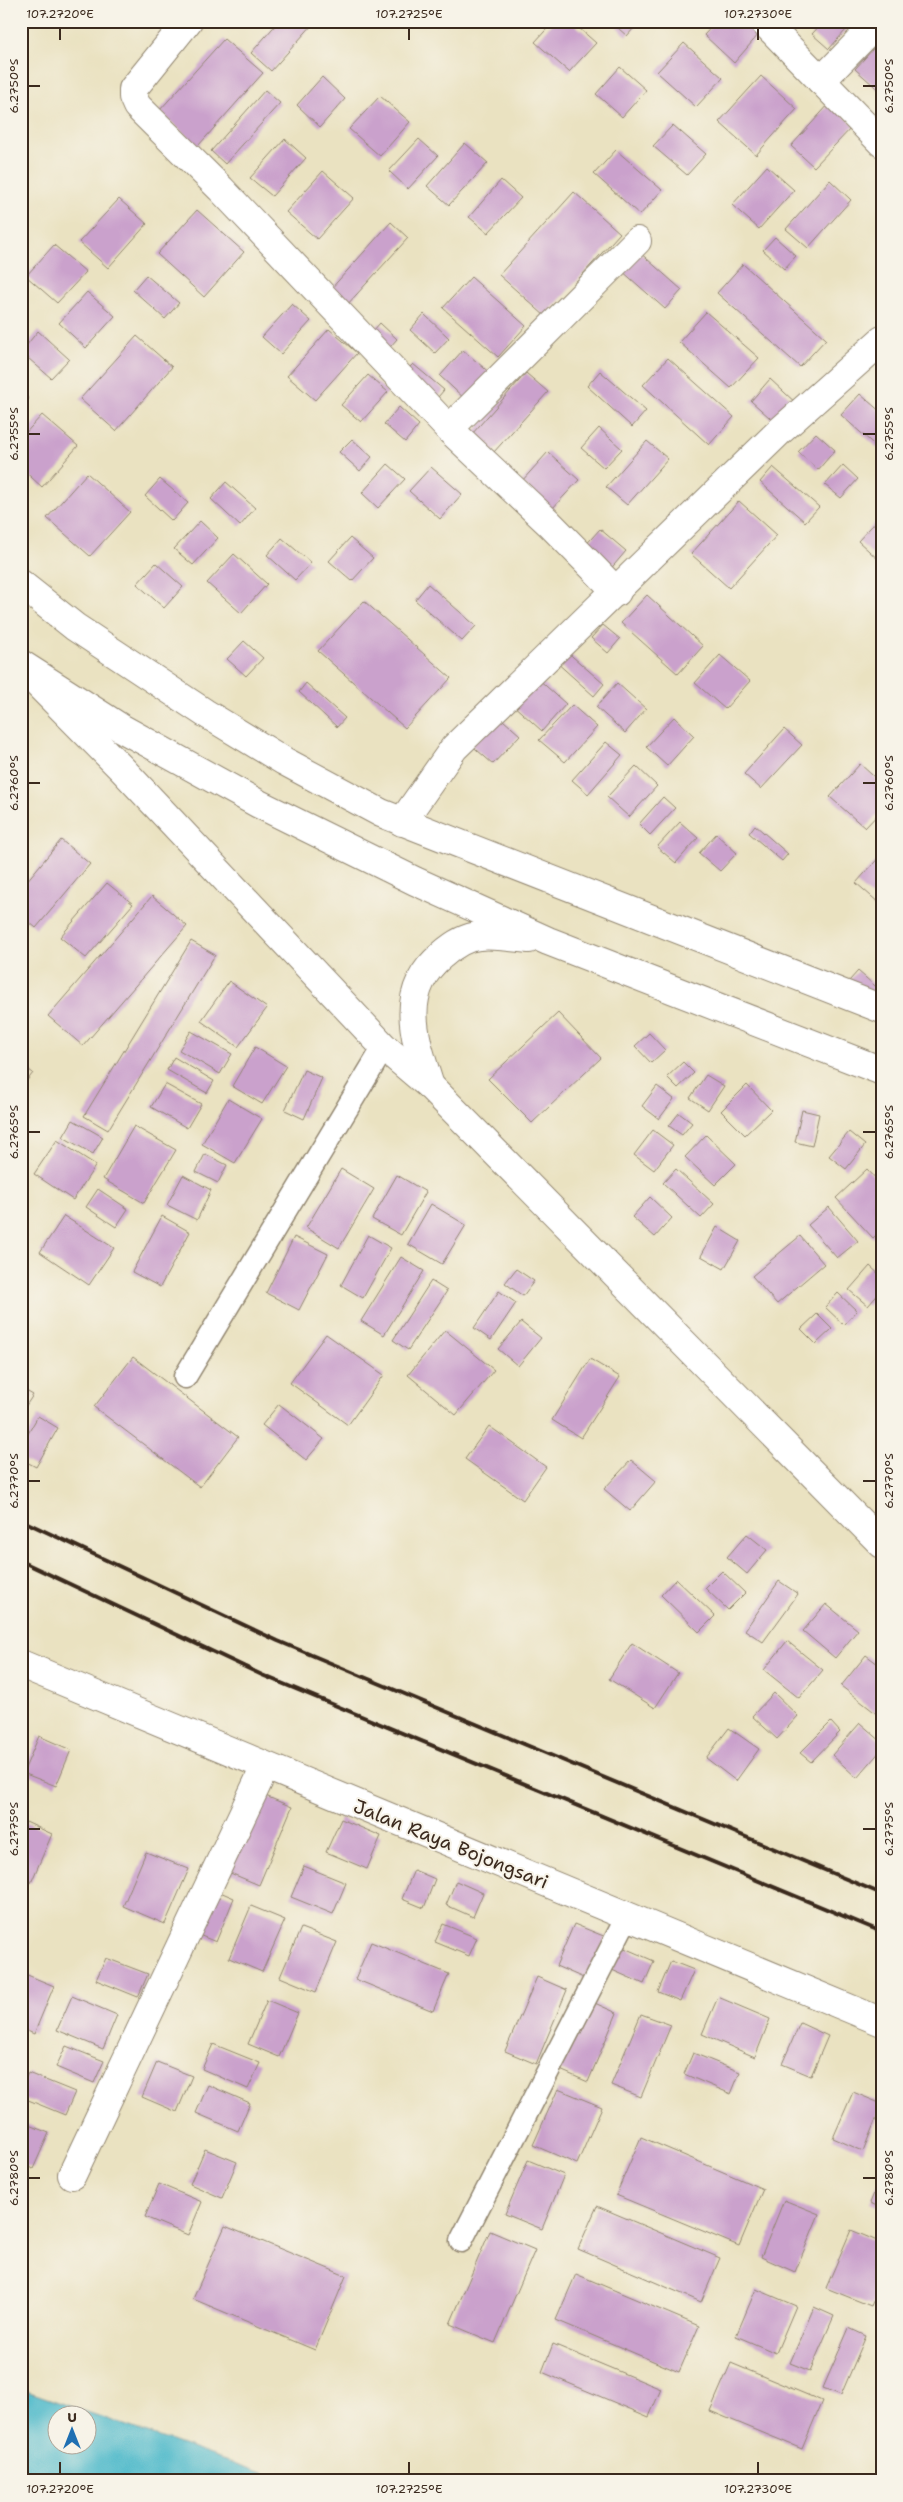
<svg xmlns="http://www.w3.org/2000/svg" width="903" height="2502" font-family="'Shantell Sans',sans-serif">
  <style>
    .water { fill: #4eb9ca; stroke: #447274; fill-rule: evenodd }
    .building { fill: #caa1cc }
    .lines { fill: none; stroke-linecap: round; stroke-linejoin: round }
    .service-casing { stroke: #928670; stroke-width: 25 }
    .minor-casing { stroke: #928670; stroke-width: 30 }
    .tertiary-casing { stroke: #928670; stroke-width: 30 }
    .secondary-casing { stroke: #928670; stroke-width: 30 }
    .trunk-casing { stroke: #928670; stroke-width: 30 }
    .service { stroke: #fff; stroke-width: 22 }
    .minor { stroke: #fff; stroke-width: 28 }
    .tertiary { stroke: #fff; stroke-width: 28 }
    .secondary { stroke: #fff; stroke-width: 28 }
    .trunk { stroke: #fff; stroke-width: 28 }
    .rail { stroke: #3b2a1e; stroke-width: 4 }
    .ticks { fill: none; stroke: #3b2a1e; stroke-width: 2 }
    .labels { text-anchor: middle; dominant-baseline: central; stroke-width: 4; stroke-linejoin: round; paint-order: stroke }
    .street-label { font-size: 19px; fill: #3b2a1e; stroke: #f7f3e8 }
    .neatline { fill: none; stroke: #3b2a1e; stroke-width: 2 }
    .ticks-label { font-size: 12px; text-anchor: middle; fill: #3b2a1e }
  </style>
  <rect width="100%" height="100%" fill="#f7f3e8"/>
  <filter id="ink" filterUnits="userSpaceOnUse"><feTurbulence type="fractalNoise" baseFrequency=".02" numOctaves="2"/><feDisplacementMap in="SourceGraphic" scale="10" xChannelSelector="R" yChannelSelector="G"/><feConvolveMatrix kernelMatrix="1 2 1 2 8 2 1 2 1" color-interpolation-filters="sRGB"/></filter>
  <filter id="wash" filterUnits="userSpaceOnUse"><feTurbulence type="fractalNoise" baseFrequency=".0096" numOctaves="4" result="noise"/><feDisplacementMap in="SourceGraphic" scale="20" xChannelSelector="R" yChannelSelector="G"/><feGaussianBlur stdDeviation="1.12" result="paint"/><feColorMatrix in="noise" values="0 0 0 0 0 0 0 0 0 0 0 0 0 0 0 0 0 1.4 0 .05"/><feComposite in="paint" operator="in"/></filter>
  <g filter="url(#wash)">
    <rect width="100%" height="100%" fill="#eae2c1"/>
    <path class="water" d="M21,2389L285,2481H21ZM58,2414H88V2444H58Z"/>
    <g id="blocks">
      <g class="building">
        <path d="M279,21L314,23L271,71L251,53Z"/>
        <path d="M554,21H571L596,43L569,72L535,42Z"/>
        <path d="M610,21H640L627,36Z"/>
        <path d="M717,21H745L759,34L734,63L704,35Z"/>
        <path d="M824,21H854L829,49L812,34Z"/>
        <path d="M224,39L263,73L198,146L159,111Z"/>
        <path d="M882,39V93L855,69Z"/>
        <path d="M684,43L723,78L696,107L657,72Z"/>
        <path d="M620,67L646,90L622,117L596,94Z"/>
        <path d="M761,76L797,109L756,155L719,122Z"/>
        <path d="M322,77L345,99L320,127L297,105Z"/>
        <path d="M265,90L280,103L225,164L211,151Z"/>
        <path d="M380,96L410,122L380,156L349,129Z"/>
        <path d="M830,103L854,125L814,167L791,146Z"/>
        <path d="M673,125L706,154L687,175L653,146Z"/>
        <path d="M285,139L306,158L272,196L250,178Z"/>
        <path d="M419,139L438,156L408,189L389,171Z"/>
        <path d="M465,143L488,163L449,205L427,186Z"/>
        <path d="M616,150L662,190L640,215L594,174Z"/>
        <path d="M767,166L794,190L759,229L732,205Z"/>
        <path d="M323,171L354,198L317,239L286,212Z"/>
        <path d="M501,180L521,198L488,233L469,217Z"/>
        <path d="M830,180L851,200L808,248L786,229Z"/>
        <path d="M574,192L620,233L545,316L499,275Z"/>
        <path d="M119,199L147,224L108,268L79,242Z"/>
        <path d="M197,210L244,252L204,297L157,254Z"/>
        <path d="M391,222L408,238L346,306L329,291Z"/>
        <path d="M775,237L796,256L784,269L763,250Z"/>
        <path d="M54,245L86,272L57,303L26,276Z"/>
        <path d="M638,251L682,290L665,309L621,270Z"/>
        <path d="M743,264L826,339L800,367L717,293Z"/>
        <path d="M146,275L179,303L165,319L133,290Z"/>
        <path d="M471,277L526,326L498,357L443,308Z"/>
        <path d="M87,292L115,316L86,348L59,323Z"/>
        <path d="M292,304L311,321L281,354L262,337Z"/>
        <path d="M706,312L759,358L731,388L679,342Z"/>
        <path d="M424,314L449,338L435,353L410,330Z"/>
        <path d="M380,323L397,339L383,355L366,339Z"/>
        <path d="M329,329L357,353L315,400L287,376Z"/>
        <path d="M38,331L69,359L51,378L21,352Z"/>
        <path d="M137,336L172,367L116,431L80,399Z"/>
        <path d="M463,350L491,374L466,400L440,376Z"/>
        <path d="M668,358L734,417L709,445L643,385Z"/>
        <path d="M413,364L444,390L432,404L401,376Z"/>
        <path d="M600,371L646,411L632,427L587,386Z"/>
        <path d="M526,373L548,392L493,453L472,434Z"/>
        <path d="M368,375L388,392L361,422L341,405Z"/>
        <path d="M770,379L798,405L779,426L751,401Z"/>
        <path d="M21,392L29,399L21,407Z"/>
        <path d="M860,394L882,413V446L879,449L841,415Z"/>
        <path d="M399,407L419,425L405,442L384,424Z"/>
        <path d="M42,415L78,446L42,487L21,468V438Z"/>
        <path d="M599,428L622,449L604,468L581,448Z"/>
        <path d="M816,433L835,450L818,470L798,452Z"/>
        <path d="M352,439L372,457L360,471L339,452Z"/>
        <path d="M647,441L668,459L627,505L606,487Z"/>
        <path d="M548,452L579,480L551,510L521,482Z"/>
        <path d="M388,464L405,479L378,508L362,493Z"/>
        <path d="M843,465L858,479L841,498L825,485Z"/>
        <path d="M431,467L462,494L440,519L409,491Z"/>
        <path d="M773,467L819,507L805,522L760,482Z"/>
        <path d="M87,473L130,512L90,556L47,518Z"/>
        <path d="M160,479L188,503L172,521L145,496Z"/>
        <path d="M226,482L255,508L240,526L211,499Z"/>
        <path d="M739,501L777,535L729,588L691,554Z"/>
        <path d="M882,515V559L880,561L858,541Z"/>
        <path d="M200,521L218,538L193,565L174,549Z"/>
        <path d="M600,529L626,551L608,572L582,549Z"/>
        <path d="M282,538L311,563L295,580L267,555Z"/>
        <path d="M350,538L373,558L352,581L329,561Z"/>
        <path d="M234,554L267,584L241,613L207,583Z"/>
        <path d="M156,563L183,587L164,608L137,584Z"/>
        <path d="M428,584L476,626L462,641L415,600Z"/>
        <path d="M647,595L703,646L678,674L621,623Z"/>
        <path d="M364,601L451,678L405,728L318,651Z"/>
        <path d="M603,625L620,639L608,653L591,638Z"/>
        <path d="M244,641L263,658L246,676L227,659Z"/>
        <path d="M565,650L604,684L594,696L555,661Z"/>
        <path d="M720,655L750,681L725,709L695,683Z"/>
        <path d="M536,677L566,704L542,731L512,704Z"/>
        <path d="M306,683L345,718L337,727L299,692Z"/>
        <path d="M617,683L646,709L625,733L596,707Z"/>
        <path d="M572,705L597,727L565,762L539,740Z"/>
        <path d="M495,713L520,735L493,764L469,743Z"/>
        <path d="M674,717L694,736L667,766L646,747Z"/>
        <path d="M784,729L802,745L761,789L744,774Z"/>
        <path d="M606,742L622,755L588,794L572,780Z"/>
        <path d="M860,764L882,784V810L865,828L830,797Z"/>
        <path d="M636,766L657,786L629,817L607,797Z"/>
        <path d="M663,797L675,808L650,835L639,824Z"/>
        <path d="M680,822L698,838L676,863L657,847Z"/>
        <path d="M755,825L788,854L782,861L749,833Z"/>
        <path d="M716,834L737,853L720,871L699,853Z"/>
        <path d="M61,840L90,864L36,928L21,915V888Z"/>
        <path d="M882,854V900L879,903L856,883Z"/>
        <path d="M107,883L133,904L86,958L60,937Z"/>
        <path d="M152,896L187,926L83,1046L48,1016Z"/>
        <path d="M191,941L215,955L108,1130L84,1116Z"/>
        <path d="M858,971L882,992V998L876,1004L849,981Z"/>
        <path d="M229,981L267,1008L238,1047L201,1021Z"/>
        <path d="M558,1013L601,1058L532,1123L488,1079Z"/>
        <path d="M191,1031L232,1054L220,1074L179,1050Z"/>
        <path d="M649,1033L665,1050L651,1063L635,1046Z"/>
        <path d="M255,1047L286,1066L262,1104L232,1086Z"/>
        <path d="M174,1057L214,1081L207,1093L167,1070Z"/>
        <path d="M683,1062L694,1073L678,1088L667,1077Z"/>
        <path d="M21,1064L33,1073L21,1088Z"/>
        <path d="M304,1070L322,1078L304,1119L285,1110Z"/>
        <path d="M706,1075L724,1086L708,1110L690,1098Z"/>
        <path d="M165,1084L201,1104L187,1128L151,1107Z"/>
        <path d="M747,1085L771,1110L745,1135L721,1111Z"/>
        <path d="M657,1086L674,1099L659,1119L642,1106Z"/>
        <path d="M228,1099L262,1119L235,1163L202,1144Z"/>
        <path d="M802,1110L819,1114L812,1146L795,1142Z"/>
        <path d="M679,1113L692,1123L682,1135L669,1126Z"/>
        <path d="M73,1120L103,1137L93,1154L63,1137Z"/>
        <path d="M134,1126L176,1150L144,1203L103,1179Z"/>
        <path d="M653,1130L673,1145L654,1170L634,1155Z"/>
        <path d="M849,1132L865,1145L846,1169L829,1156Z"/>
        <path d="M706,1135L736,1164L715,1185L685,1157Z"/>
        <path d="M57,1140L96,1165L73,1200L34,1174Z"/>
        <path d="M205,1154L227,1165L218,1183L196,1172Z"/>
        <path d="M341,1169L374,1189L339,1248L306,1228Z"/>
        <path d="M676,1169L714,1204L701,1218L663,1183Z"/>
        <path d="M867,1169L882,1185V1230L873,1238L836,1198Z"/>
        <path d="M183,1175L211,1190L197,1220L167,1205Z"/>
        <path d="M397,1175L426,1192L401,1235L372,1219Z"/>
        <path d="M98,1189L128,1209L116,1227L86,1207Z"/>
        <path d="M650,1197L672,1218L655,1237L632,1217Z"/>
        <path d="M431,1204L466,1225L442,1264L408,1244Z"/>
        <path d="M829,1207L858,1241L837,1258L808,1225Z"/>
        <path d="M64,1216L114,1248L89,1285L40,1252Z"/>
        <path d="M162,1216L190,1232L160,1287L132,1272Z"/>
        <path d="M717,1227L740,1241L724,1269L701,1256Z"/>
        <path d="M368,1235L391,1248L363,1298L341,1285Z"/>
        <path d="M800,1236L824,1264L777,1304L752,1276Z"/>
        <path d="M294,1237L328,1254L299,1310L266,1293Z"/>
        <path d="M401,1257L424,1271L384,1335L361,1321Z"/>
        <path d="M870,1266L882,1277V1290L868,1306L849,1290Z"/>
        <path d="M516,1269L534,1281L523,1296L505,1283Z"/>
        <path d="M431,1281L447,1291L408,1350L393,1340Z"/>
        <path d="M499,1291L516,1303L491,1340L474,1328Z"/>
        <path d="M838,1293L857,1311L844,1325L825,1307Z"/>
        <path d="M817,1314L832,1329L816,1344L801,1329Z"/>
        <path d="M521,1322L541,1338L518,1366L498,1349Z"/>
        <path d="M445,1330L494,1370L456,1415L408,1375Z"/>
        <path d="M326,1334L384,1375L348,1425L290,1383Z"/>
        <path d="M133,1357L238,1437L200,1487L94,1407Z"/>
        <path d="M590,1359L620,1377L581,1438L552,1420Z"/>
        <path d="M21,1388L33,1395L21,1413Z"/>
        <path d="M279,1404L324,1439L306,1460L262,1425Z"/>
        <path d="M38,1416L58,1428L36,1467L21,1459V1446Z"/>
        <path d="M489,1426L546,1467L523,1500L465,1459Z"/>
        <path d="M631,1460L656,1481L630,1511L604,1489Z"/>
        <path d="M747,1534L767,1550L747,1574L727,1557Z"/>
        <path d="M722,1571L745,1593L728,1610L705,1588Z"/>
        <path d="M676,1579L715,1616L699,1632L661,1595Z"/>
        <path d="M779,1581L798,1594L763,1642L745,1630Z"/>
        <path d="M826,1604L858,1630L835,1658L803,1631Z"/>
        <path d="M787,1641L823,1670L799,1698L764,1670Z"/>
        <path d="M632,1643L678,1673L655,1708L609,1679Z"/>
        <path d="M866,1655L882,1667V1718L841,1686Z"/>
        <path d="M774,1693L798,1716L777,1739L752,1716Z"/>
        <path d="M831,1722L840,1732L811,1762L800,1753Z"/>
        <path d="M860,1723L882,1742V1749L857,1778L832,1755Z"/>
        <path d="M729,1728L759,1749L736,1781L706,1758Z"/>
        <path d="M39,1736L71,1750L56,1786L23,1773Z"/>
        <path d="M256,1792L292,1807L259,1885L223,1870Z"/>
        <path d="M341,1819L381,1836L367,1869L326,1852Z"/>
        <path d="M26,1822L52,1834L31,1883L21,1879V1833Z"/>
        <path d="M146,1852L189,1869L165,1924L123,1906Z"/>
        <path d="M304,1866L346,1883L333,1914L291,1897Z"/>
        <path d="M414,1870L435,1879L424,1908L402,1899Z"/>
        <path d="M456,1881L483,1893L473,1917L446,1905Z"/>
        <path d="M213,1889L234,1898L216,1942L194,1933Z"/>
        <path d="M251,1906L285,1920L262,1972L229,1958Z"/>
        <path d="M443,1924L477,1938L469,1956L435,1942Z"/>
        <path d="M574,1924L606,1937L588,1980L556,1966Z"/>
        <path d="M301,1928L337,1942L316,1992L280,1977Z"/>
        <path d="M371,1942L449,1974L433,2011L355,1979Z"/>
        <path d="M622,1947L654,1961L644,1984L612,1970Z"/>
        <path d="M106,1958L148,1974L138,1997L96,1980Z"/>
        <path d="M671,1961L694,1970L680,2001L658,1992Z"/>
        <path d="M25,1974L54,1986L34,2034L21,2028V1983Z"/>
        <path d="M537,1977L567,1990L536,2064L505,2051Z"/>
        <path d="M72,1996L117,2015L103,2049L57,2030Z"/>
        <path d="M718,1997L770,2019L755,2057L702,2034Z"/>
        <path d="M267,2000L298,2013L279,2057L248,2044Z"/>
        <path d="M588,2000L617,2013L588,2082L558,2069Z"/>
        <path d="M641,2014L671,2025L641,2097L611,2085Z"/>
        <path d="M800,2023L828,2036L811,2076L782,2064Z"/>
        <path d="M213,2044L260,2063L248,2089L202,2069Z"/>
        <path d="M66,2046L104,2061L94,2083L56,2067Z"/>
        <path d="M693,2053L740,2072L731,2094L684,2074Z"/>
        <path d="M157,2062L192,2076L177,2112L142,2097Z"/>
        <path d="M28,2073L75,2092L65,2115L21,2097V2088Z"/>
        <path d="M208,2085L250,2103L238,2131L196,2113Z"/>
        <path d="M558,2089L602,2107L577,2164L533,2145Z"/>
        <path d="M853,2092L882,2104L863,2151L833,2138Z"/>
        <path d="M21,2122L49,2133L33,2169L21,2164Z"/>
        <path d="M641,2137L763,2189L739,2246L616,2195Z"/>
        <path d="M205,2149L237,2162L222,2198L190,2184Z"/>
        <path d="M528,2160L564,2175L542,2229L505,2214Z"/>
        <path d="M882,2174V2208L870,2203Z"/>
        <path d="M159,2184L202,2202L188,2235L145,2217Z"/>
        <path d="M784,2200L819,2214L795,2272L761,2257Z"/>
        <path d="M597,2206L720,2258L701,2302L578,2249Z"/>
        <path d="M225,2226L346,2276L315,2350L193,2299Z"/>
        <path d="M851,2230L882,2243V2281L871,2306L826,2288Z"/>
        <path d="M490,2231L535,2250L495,2343L450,2324Z"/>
        <path d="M576,2274L699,2326L679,2372L556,2320Z"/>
        <path d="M756,2289L796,2306L776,2353L736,2336Z"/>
        <path d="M814,2307L834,2316L810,2371L790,2363Z"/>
        <path d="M849,2328L866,2336L841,2395L823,2388Z"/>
        <path d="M553,2344L661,2389L649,2417L542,2372Z"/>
        <path d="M731,2363L822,2401L802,2449L710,2411Z"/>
      </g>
    </g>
  </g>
  <g filter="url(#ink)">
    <use href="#blocks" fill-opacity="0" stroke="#928670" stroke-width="1"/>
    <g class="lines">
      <defs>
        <g id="service">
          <path d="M185,1377L384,1047"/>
          <path d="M461,2241L627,1917"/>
        </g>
        <g id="minor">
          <path d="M188,21L133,89V97L137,106L221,189L449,429L549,523L617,592"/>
          <path d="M763,21L882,143"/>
          <path d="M821,81L879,21"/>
          <path d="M449,429L637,241"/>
          <path d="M402,822L454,748L780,431L882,340"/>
          <path d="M72,2175L265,1767"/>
        </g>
        <path id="tertiary" d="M21,1664L882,2022"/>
        <path id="secondary" d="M30,676L122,769L384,1047L430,1086L882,1544"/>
        <g id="trunk">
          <path d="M21,584L75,627L205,713L284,761L381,813L882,1009"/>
          <path d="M21,664L121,728L259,804L415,881L548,941L882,1071"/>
          <path d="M430,1086C415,1039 397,992 442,955C452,946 465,937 479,936C495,934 513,938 529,939"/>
        </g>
      </defs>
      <use href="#service" class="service-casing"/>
      <use href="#minor" class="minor-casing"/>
      <use href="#tertiary" class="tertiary-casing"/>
      <use href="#secondary" class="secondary-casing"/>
      <use href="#trunk" class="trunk-casing"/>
      <use href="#service" class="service"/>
      <use href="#minor" class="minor"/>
      <use href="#tertiary" class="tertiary"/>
      <use href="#secondary" class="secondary"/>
      <use href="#trunk" class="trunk"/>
      <g class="rail">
        <path d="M21,1520L278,1641L882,1894"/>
        <path d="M21,1561L262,1675L882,1932"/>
      </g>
    </g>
  </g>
  <path class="ticks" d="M60,28V40M409,28V40M758,28V40M28,86H40M863,86H876M28,434H40M863,434H876M28,783H40M863,783H876M28,1132H40M863,1132H876M28,1481H40M863,1481H876M28,1829H40M863,1829H876M28,2178H40M863,2178H876M60,2462V2474M409,2462V2474M758,2462V2474"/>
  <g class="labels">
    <g class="street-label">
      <text transform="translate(451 1844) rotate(22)">Jalan Raya Bojongsari</text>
    </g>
  </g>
  <rect width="903" height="2502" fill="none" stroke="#f7f3e8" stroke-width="55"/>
  <g transform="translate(72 2430)"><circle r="24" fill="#f7f3e8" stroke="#aca397"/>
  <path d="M0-4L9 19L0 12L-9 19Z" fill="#1f6fb2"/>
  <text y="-8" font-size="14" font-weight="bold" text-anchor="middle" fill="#3b2a1e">U</text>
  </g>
  <rect x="28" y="28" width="848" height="2446" class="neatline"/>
  <g class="ticks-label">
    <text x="60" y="18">107.2720°E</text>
    <text x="409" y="18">107.2725°E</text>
    <text x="758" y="18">107.2730°E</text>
    <text transform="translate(14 86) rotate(-90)" y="4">6.2750°S</text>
    <text transform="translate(889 86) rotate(-90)" y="4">6.2750°S</text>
    <text transform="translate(14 434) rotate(-90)" y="4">6.2755°S</text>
    <text transform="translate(889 434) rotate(-90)" y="4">6.2755°S</text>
    <text transform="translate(14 783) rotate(-90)" y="4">6.2760°S</text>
    <text transform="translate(889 783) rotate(-90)" y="4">6.2760°S</text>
    <text transform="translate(14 1132) rotate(-90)" y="4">6.2765°S</text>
    <text transform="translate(889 1132) rotate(-90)" y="4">6.2765°S</text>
    <text transform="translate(14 1481) rotate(-90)" y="4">6.2770°S</text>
    <text transform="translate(889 1481) rotate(-90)" y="4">6.2770°S</text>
    <text transform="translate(14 1829) rotate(-90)" y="4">6.2775°S</text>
    <text transform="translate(889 1829) rotate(-90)" y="4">6.2775°S</text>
    <text transform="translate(14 2178) rotate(-90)" y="4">6.2780°S</text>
    <text transform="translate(889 2178) rotate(-90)" y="4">6.2780°S</text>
    <text x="60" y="2493">107.2720°E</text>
    <text x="409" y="2493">107.2725°E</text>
    <text x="758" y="2493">107.2730°E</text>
  </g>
</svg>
